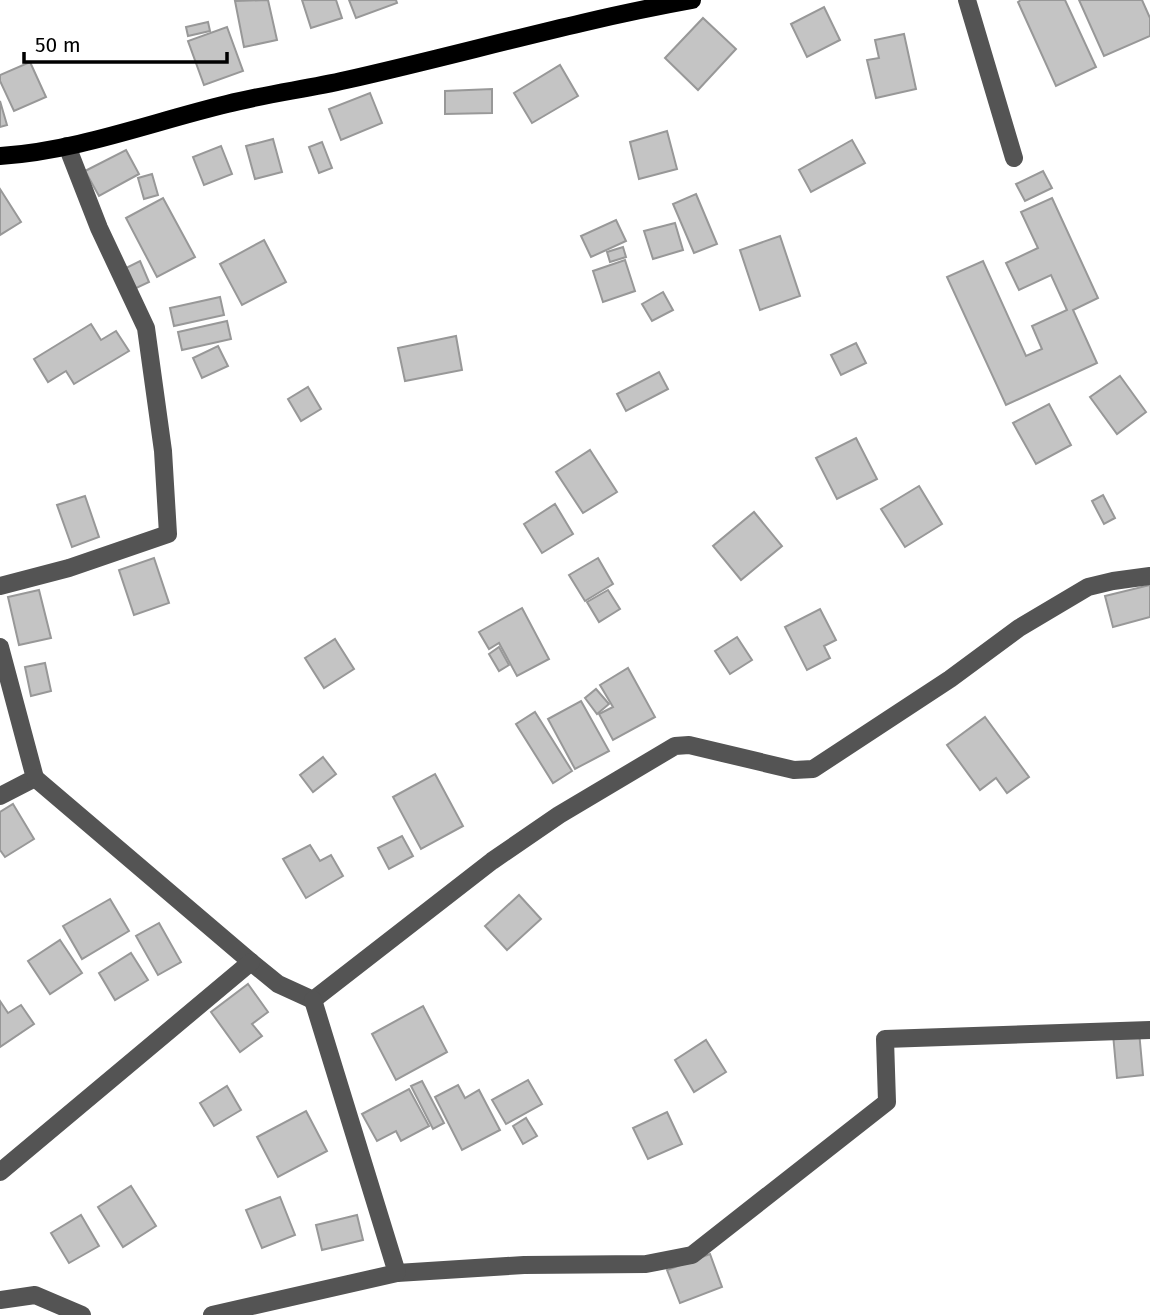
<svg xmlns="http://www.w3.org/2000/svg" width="1150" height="1315" font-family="'Fira Sans',sans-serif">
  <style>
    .building { fill: #c4c4c4; stroke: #989898; stroke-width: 2 }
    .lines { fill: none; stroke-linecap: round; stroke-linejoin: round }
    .minor { stroke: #545454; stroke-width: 18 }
    .major { stroke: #000; stroke-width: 18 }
  </style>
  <rect width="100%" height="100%" fill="#fff"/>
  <g class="building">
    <path d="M268,0L277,40L244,47L235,1Z"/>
    <path d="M302,0H336L342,18L311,28Z"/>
    <path d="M349,0H396L397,3L356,18Z"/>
    <path d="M1021,0H1065L1096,67L1056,86L1018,2Z"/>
    <path d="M1079,0H1142L1150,18V36L1104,56Z"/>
    <path d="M824,7L840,40L807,57L791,24Z"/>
    <path d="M703,18L736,49L698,90L665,58Z"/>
    <path d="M208,22L210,31L188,36L186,27Z"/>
    <path d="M227,27L243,71L204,85L188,41Z"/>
    <path d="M904,34L916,89L876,98L867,60L879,58L875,40Z"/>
    <path d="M30,62L46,97L14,111L0,81V75Z"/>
    <path d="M560,65L578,96L532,123L514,93Z"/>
    <path d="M492,89V113L445,114V91Z"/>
    <path d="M370,93L382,123L341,140L329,109Z"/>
    <path d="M0,101L7,125L0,127Z"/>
    <path d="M667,131L677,169L639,179L630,142Z"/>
    <path d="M273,139L282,172L255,179L246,146Z"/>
    <path d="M852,140L865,163L811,192L799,170Z"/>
    <path d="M322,142L332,168L319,173L309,147Z"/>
    <path d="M221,146L232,174L204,185L193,157Z"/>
    <path d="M126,150L139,174L99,196L85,171Z"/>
    <path d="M1043,171L1052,188L1025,201L1016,184Z"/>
    <path d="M152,174L158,195L144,199L138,178Z"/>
    <path d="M0,189L21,222L0,235Z"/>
    <path d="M696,194L717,244L694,253L673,204Z"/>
    <path d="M163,198L195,257L157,277L126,218Z"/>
    <path d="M1052,198L1098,298L1073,310L1097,363L1006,405L947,277L983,261L1026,356L1042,349L1032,326L1067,310L1051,275L1019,290L1006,263L1038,248L1021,212Z"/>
    <path d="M616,220L626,241L591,257L581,236Z"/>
    <path d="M675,223L683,250L653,259L644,231Z"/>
    <path d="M780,236L800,296L760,310L740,250Z"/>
    <path d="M264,240L286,282L242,305L220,264Z"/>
    <path d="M623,247L626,257L610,262L607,252Z"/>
    <path d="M625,260L635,291L603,302L593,271Z"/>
    <path d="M140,261L149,282L130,291L120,271Z"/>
    <path d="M663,292L673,310L652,321L642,304Z"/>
    <path d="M220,297L224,315L174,326L170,308Z"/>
    <path d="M227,321L231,339L182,350L178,332Z"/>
    <path d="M91,324L101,340L116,331L129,351L74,384L66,371L48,382L34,359Z"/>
    <path d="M456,336L462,370L405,381L398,348Z"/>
    <path d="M856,343L866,363L841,375L831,355Z"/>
    <path d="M218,346L228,366L202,378L193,358Z"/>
    <path d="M659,372L668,389L626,411L617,394Z"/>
    <path d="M1120,376L1146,412L1117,434L1090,397Z"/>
    <path d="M308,387L321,409L301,421L288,399Z"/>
    <path d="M1049,404L1071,445L1036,464L1013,423Z"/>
    <path d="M856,438L877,479L837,499L816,458Z"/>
    <path d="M590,450L617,492L583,513L556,472Z"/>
    <path d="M919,486L942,524L905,547L881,509Z"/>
    <path d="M1103,495L1115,518L1104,524L1092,501Z"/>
    <path d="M85,496L99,537L72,547L57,505Z"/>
    <path d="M555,504L573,534L542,553L524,524Z"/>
    <path d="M754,512L782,546L741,580L713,546Z"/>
    <path d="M154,558L169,603L134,615L119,570Z"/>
    <path d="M598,558L613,584L585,601L569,575Z"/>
    <path d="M1150,585V617L1113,627L1105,596Z"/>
    <path d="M39,590L51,638L19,645L8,597Z"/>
    <path d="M608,590L620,609L599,622L587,602Z"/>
    <path d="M522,608L549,659L517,676L499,643L489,649L479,632Z"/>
    <path d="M820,609L836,640L824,646L830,658L807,670L785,627Z"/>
    <path d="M737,637L752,660L730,674L715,651Z"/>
    <path d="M335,639L354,669L324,688L305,658Z"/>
    <path d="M499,647L509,665L499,671L489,654Z"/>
    <path d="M45,663L51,691L31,696L25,667Z"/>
    <path d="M628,668L655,717L613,740L599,714L613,707L600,685Z"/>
    <path d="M596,689L609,704L597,714L585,698Z"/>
    <path d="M581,701L609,751L575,769L548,719Z"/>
    <path d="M535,712L572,771L553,783L516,724Z"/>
    <path d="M985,717L1029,777L1007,793L996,778L980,790L947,745Z"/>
    <path d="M323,757L336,774L313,792L300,775Z"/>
    <path d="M435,774L463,826L421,849L393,797Z"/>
    <path d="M13,804L34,839L5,857L0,850V812Z"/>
    <path d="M402,836L413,856L389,869L378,848Z"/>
    <path d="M310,845L320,861L331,855L343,876L306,898L283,859Z"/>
    <path d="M519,895L541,919L507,950L485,926Z"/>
    <path d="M110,899L129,931L82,959L63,926Z"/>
    <path d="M159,923L181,962L158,975L136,936Z"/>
    <path d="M60,940L82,973L50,994L28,961Z"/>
    <path d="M131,953L148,980L115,1000L99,973Z"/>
    <path d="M248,984L268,1012L252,1024L262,1036L240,1052L211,1012Z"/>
    <path d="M0,1001L8,1013L21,1005L34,1024L0,1047Z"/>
    <path d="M423,1006L447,1052L396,1080L372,1034Z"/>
    <path d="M1139,1031L1143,1075L1117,1078L1113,1034Z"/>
    <path d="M706,1040L726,1072L694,1092L675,1060Z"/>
    <path d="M528,1080L542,1104L506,1124L492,1100Z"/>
    <path d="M422,1081L444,1123L433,1129L411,1086Z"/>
    <path d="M458,1085L465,1098L479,1090L500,1130L462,1150L435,1097Z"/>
    <path d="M227,1086L241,1110L214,1126L200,1103Z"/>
    <path d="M409,1089L429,1126L401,1141L396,1131L377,1141L362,1114Z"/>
    <path d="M306,1111L327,1151L278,1177L257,1137Z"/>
    <path d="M667,1112L682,1144L648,1159L633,1128Z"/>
    <path d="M526,1118L537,1136L523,1144L513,1126Z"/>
    <path d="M131,1186L156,1226L123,1247L98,1207Z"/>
    <path d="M280,1197L295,1235L262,1248L246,1210Z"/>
    <path d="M81,1215L99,1246L69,1263L51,1233Z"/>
    <path d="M357,1215L363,1240L322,1250L316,1225Z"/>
    <path d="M710,1254L722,1287L680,1303L667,1270Z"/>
  </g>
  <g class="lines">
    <g class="minor">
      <path d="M967,0L1014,158"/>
      <path d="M0,586L69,568L168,534L163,451L146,328L99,228L67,146"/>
      <path d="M0,647L35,778L0,796"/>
      <path d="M35,778L251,962L278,984L313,1000L492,861L559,815L675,746L689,745L794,770L813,769L950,679L1019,628L1088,587L1113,581L1150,576"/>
      <path d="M0,1172L251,962"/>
      <path d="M397,1273L524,1265L646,1264L692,1255L887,1102L885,1039L1150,1030"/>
      <path d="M0,1300L35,1295L82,1315"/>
      <path d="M212,1315L397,1273L313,1000"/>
    </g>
    <path class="major" d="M0,156C77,151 152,122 227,104C266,94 307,89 346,80C462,54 575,21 692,0"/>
  </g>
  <path d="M24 52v10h203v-10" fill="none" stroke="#000000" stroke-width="3.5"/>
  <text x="35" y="52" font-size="21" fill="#000000" stroke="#ffffff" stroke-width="5" paint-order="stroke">50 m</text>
</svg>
